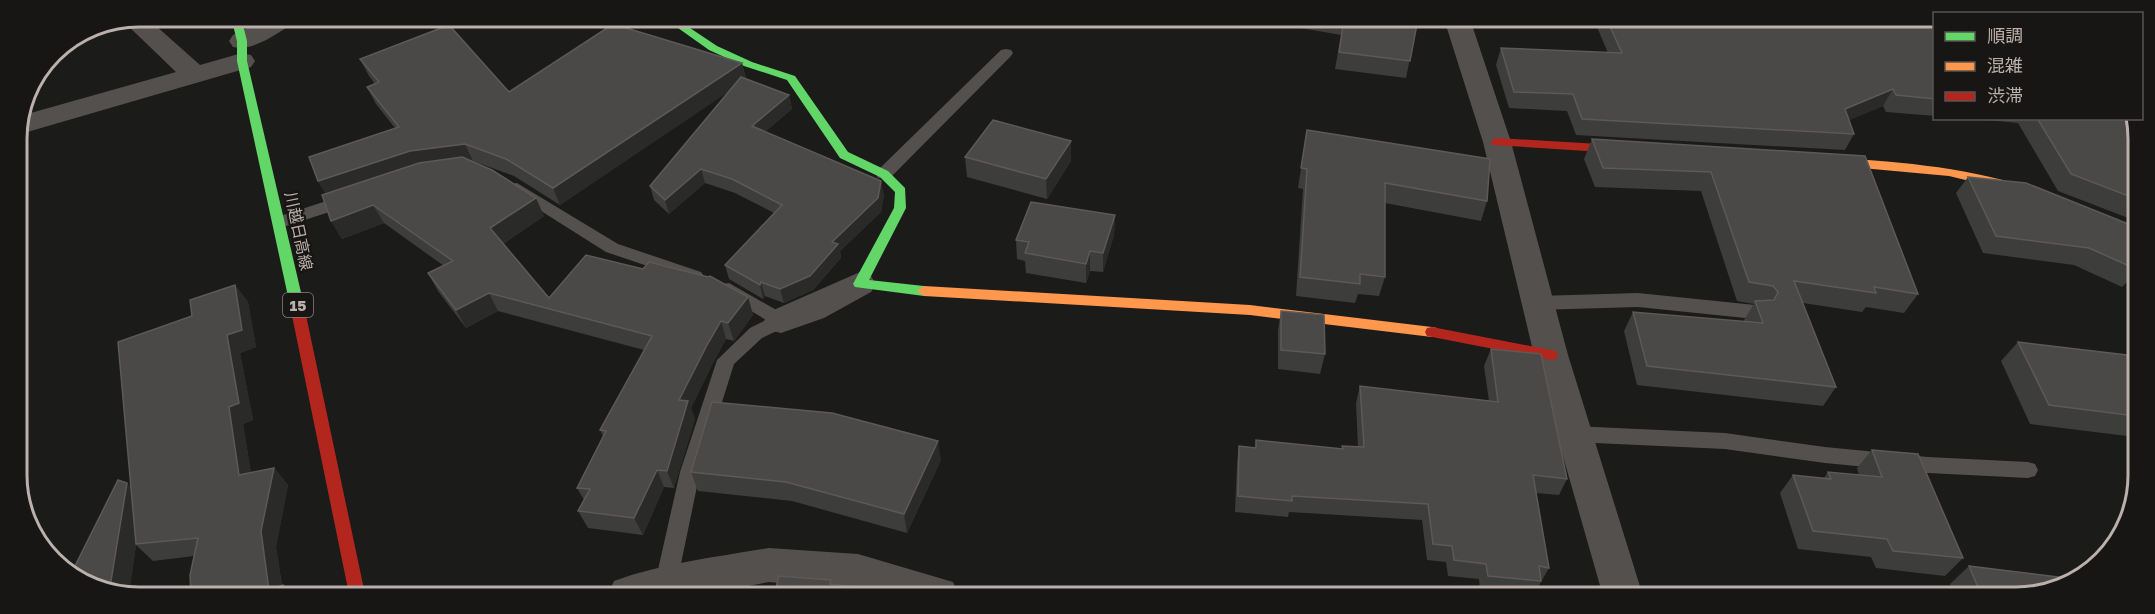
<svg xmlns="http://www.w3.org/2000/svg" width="2155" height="614" font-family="'Golos Text','Noto Sans JP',sans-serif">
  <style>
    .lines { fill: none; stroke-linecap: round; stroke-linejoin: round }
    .lane { fill: #54504e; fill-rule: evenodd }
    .street { fill: #54504e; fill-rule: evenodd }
    .fast { fill: #63d668; fill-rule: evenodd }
    .slow { fill: #ff974d; fill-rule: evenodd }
    .jam { fill: #b3261e; fill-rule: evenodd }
    .wall { fill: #3d3d3b }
    .shaded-wall { fill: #2a2a28 }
    .building { fill: #4b4947; stroke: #5c5957; stroke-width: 1.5 }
    .labels { text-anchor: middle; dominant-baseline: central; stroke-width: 4.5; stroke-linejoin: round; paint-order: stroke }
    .shield { fill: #171614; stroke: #8a827e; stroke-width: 1.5 }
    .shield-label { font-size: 15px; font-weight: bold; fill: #bbb0ac }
    .street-label { font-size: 16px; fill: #bbb0ac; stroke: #171614 }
    .rim { fill: none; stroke: #bbb0ac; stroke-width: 3 }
  </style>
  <rect width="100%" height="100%" fill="#1b1b1a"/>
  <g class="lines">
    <g class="lane">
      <path d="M1006,49L1011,50L1013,53L1011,56L890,178H878L876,174L878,170L1001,50Z"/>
      <path d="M517,183L618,244L701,272L704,276L701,280L695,282L606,252L511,192L509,188L511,184Z"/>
      <path d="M348,194L354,196L356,200L354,204L280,228L274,226L272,222L274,218Z"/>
      <path d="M729,283L787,316L790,321L787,326L762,338L734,364L700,472L677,583L674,590L666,593L658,590L655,583L680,472L717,360L750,328L766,320L723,294L720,289L723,284Z"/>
      <path d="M1638,293L1755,305L1761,307L1764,312L1761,317L1755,319L1638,307L1537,310L1531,308L1528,303L1531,298L1537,296Z"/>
      <path d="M1573,426L1725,433L1825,447L1928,457L2028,462L2035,464L2038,470L2035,476L2028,478L1928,473L1825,463L1725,449L1573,442L1566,440L1563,434L1566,428Z"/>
    </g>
    <g class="street">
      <path d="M139,16L146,17L200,65L242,53L251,55L255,61L251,67L17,135L20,116L176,72L122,20Z"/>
      <path d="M268,17H300L296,22C278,32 254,52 233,47L229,41L233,35Z"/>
      <path d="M1444,19H1470L1511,142L1568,355L1643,596H1603L1534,355L1483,142Z"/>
      <path d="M860,272L871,276L876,284L871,292L824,318L781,333L769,330L764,321L769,312Z"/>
      <path d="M769,548L858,554L953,582L959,595H877L858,590L769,582L701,595L608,594L614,581C664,563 717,557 769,548Z"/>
    </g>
    <g class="fast">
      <path d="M231,17H241L247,41V61L303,301L296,306L289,301L237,61V41Z"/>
      <path d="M664,18H675L717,46L752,62L795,76L848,152L888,171L905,188L906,208L869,280L924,286L931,291L929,294L924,296L855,287L853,284L894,208L895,192L880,177L840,158L787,80L744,66L709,50Z"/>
    </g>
    <g class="slow">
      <path d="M1822,157C1892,161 1960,166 2027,187L2029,190L2023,194L1949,176L1818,164L1816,161Z"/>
      <path d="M924,286L1250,305L1432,327L1437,328L1439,332L1437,336L1432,337L1250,315L924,296L917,291Z"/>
    </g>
    <g class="jam">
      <path d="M1497,138L1633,146L1639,150L1633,154L1493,145L1491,142L1493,139Z"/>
      <path d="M296,296L303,301L365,594H349L289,301Z"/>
      <path d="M1432,327L1551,350L1556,351L1558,355L1556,359L1551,360L1427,336L1425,332L1427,328Z"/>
    </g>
  </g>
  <g class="wall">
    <path d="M1279,19H1418L1406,78L1335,69L1341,35L1278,24Z"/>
    <path d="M1599,20H1935V116L1886,112L1883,106L1849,120L1854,134L1845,150L1576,135L1567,111L1509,108L1496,65L1501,48L1608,53L1597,27Z"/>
    <path d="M360,59L509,92L742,63L746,79L789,95L792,109L765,132L884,195L881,212L840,251L841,258L813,290L784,303L765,296L763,299L729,279L725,265L774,213L735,193L705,183L669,214L654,200L650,186L729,91L560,205L514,176L473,161H471L544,216L503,244L549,298L748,297L753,315L734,341L726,339L712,365L691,408L695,419L674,488L664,487L643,535L588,528L578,511L584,500L577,488L603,436L600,430L644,350L498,311L466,328L438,291L428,273L444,266L384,223L342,239L331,221L326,194L318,181L395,128L376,104L367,87L375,84L369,76Z"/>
    <path d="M1967,118H2136V221L2058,191L2018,123Z"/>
    <path d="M1307,130L1487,201L1481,221L1385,203V277L1379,296L1358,294L1355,303L1296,296L1303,189L1298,188Z"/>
    <path d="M1592,139L1865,156L1918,294L1904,313L1866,307L1862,312L1803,303L1836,387L1823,406L1637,385L1624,331L1633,312L1744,322V320L1754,304L1737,301L1701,191L1595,187L1584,159Z"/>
    <path d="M1071,141V161L1047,199L967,177L965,157Z"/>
    <path d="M1968,177L2136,227L2135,284L2128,281L2122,287L2074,265L1983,253L1956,193Z"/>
    <path d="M1115,215L1114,235L1103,272L1090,271L1086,283L1026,273L1025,261L1017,259L1016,240Z"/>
    <path d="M235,285L248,302L256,347L240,353L253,420L243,424L251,473L274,468L288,485L276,547L282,585H283L292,594H191L194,556L153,561L136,545L129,593H108L131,487L192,316Z"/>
    <path d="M1281,311L1325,354L1320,374L1278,369V330Z"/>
    <path d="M2018,342L2135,356V437L2030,424L2001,361Z"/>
    <path d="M1491,349L1567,479L1559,495L1536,493L1549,568L1533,596L1480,591L1479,579L1448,576L1446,562L1427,560L1422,520L1289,512L1288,517L1235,512L1237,463L1239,446L1255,448L1256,440L1342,449V446L1358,447L1356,403L1360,386L1489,401L1484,366Z"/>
    <path d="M1872,450L1963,558L1945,576L1876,568L1871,557L1798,549L1780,493L1793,475L1824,478L1828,472L1859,475L1857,468Z"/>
    <path d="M941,460L907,533L792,501L698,491L691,472Z"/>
    <path d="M1969,566L2024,597H1955L1950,584Z"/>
  </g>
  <g class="shaded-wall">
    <path d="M742,63L746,80L560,205L553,188Z"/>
    <path d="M1893,89L1883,106L1835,126L1845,109Z"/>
    <path d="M789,95L792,109L756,140L752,126Z"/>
    <path d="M1071,141V161L1047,199L1046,179Z"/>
    <path d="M465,144L473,161L419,168L328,198L318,181L410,151Z"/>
    <path d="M701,169L705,183L669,214L665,200Z"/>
    <path d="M881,181L884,195L881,212L840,251L841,258L813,290L784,303L780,289L832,242Z"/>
    <path d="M536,198L544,216L499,246L490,228Z"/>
    <path d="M373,205L384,223L342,239L331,221Z"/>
    <path d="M1115,215L1114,235L1103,272V253Z"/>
    <path d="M1090,251V271L1086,283V264Z"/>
    <path d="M761,282L765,296L763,299L760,285Z"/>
    <path d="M235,285L248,302L256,347L240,353L253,420L243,424L254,492L239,475L229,407L227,335Z"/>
    <path d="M489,293L498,311L466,328L456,310Z"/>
    <path d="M748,297L753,315L734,341L728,323Z"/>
    <path d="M721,321L726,339L712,365L691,408L695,419L674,488L667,471L679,400L706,347Z"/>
    <path d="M938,441L941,460L907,533L904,514Z"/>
    <path d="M274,468L288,485L276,547L283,594L269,590L261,531Z"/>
    <path d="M657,470L664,487L643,535L634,518Z"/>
    <path d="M127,483L143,499L129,593H109Z"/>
    <path d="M283,585L292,594H284Z"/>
  </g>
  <g class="building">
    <path d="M1344,19H1418L1410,61L1339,52Z"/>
    <path d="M1607,20H1935V99L1896,95L1893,89L1845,109L1854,134L1582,119L1573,94L1514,92L1501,48L1622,53Z"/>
    <path d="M613,24L742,63L553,188L506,159L465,144L410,151L318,181L309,157L399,127L367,87L379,82L360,59L449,25L509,92Z"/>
    <path d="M741,77L789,95L752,126L881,181L878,198L832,242L838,244L810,276L780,289L761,282L760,285L725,265L782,205L732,179L701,169L665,200L650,186Z"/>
    <path d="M2037,118H2136V199L2071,174Z"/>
    <path d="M993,120L1071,141L1046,179L965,157Z"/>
    <path d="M1307,130L1490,159L1487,201L1385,183V277L1360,274V284L1300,277L1307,169L1301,168Z"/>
    <path d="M1592,139L1865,156L1918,294L1874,287L1876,293L1794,281L1836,387L1647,366L1633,312L1763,323L1755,301L1774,300L1778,292L1773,286L1749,282L1711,172L1603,168Z"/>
    <path d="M462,157L492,170L536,198L490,228L549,298L586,255L643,269L649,262L708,277L710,276L748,297L728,323L721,321L706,347L679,400L688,401L667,471L657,470L634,518L578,511L590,489L577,488L606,431L600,430L652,336L489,293L456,310L428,273L453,261L373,205L331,221L322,195L419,163Z"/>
    <path d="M1968,177L2026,183L2136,227V269L2089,248L1996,236Z"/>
    <path d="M1031,202L1115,215L1103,253L1090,251L1086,264L1025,253L1029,242L1016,240Z"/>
    <path d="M235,285L242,330L227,335L239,403L229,407L239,475L274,468L261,531L269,590L283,585L284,594H191L190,575L198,538L136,544L118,342L192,316L190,300Z"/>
    <path d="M1281,311L1324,315L1325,354L1281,350Z"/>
    <path d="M2018,342L2135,356V416L2049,405Z"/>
    <path d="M1491,349L1541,354L1567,479L1533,475L1549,568L1539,566L1541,581L1488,576L1486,564L1454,560L1452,546L1433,544L1428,504L1292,496V501L1238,496L1239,446L1256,448V440L1343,449L1342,446L1364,447L1360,386L1498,402Z"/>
    <path d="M712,402L832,413L938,441L904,514L786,482L691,472Z"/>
    <path d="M1872,450L1918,454L1963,558L1893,551L1887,539L1813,531L1793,475L1831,479L1828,472L1882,477Z"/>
    <path d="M118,480L127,483L109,593H108L72,572Z"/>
    <path d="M1969,566L2066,578L2067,581L2024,597H1982Z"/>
    <path d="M779,576L831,580L830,584L934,595H774Z"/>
    <path d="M727,592L767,595H727Z"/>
  </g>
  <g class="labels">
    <rect class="shield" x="283" y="293" width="30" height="24" rx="4.5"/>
    <g class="shield-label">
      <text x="298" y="305">15</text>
    </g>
    <g class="street-label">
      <text transform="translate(299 231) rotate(78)">川越日高線</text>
    </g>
  </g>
  <path d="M0 0H2155V614H0ZM139 27H2016A112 112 0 0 1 2128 139V475A112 112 0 0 1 2016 587H139A112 112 0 0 1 27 475V139A112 112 0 0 1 139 27Z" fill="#171614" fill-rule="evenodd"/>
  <path class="rim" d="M139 27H2016A112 112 0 0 1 2128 139V475A112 112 0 0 1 2016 587H139A112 112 0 0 1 27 475V139A112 112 0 0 1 139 27Z"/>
  <rect x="1933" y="12" width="210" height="108" fill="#171614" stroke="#595451" stroke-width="1.5"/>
  <rect x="1945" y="32" width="30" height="9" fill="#63d668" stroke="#595451" stroke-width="1.5"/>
  <text x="1987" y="42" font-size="18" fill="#bbb0ac">順調</text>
  <rect x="1945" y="62" width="30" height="9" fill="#ff974d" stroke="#595451" stroke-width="1.5"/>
  <text x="1987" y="72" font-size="18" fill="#bbb0ac">混雑</text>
  <rect x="1945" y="92" width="30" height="9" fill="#b3261e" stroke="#595451" stroke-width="1.5"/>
  <text x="1987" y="102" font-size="18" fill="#bbb0ac">渋滞</text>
</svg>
